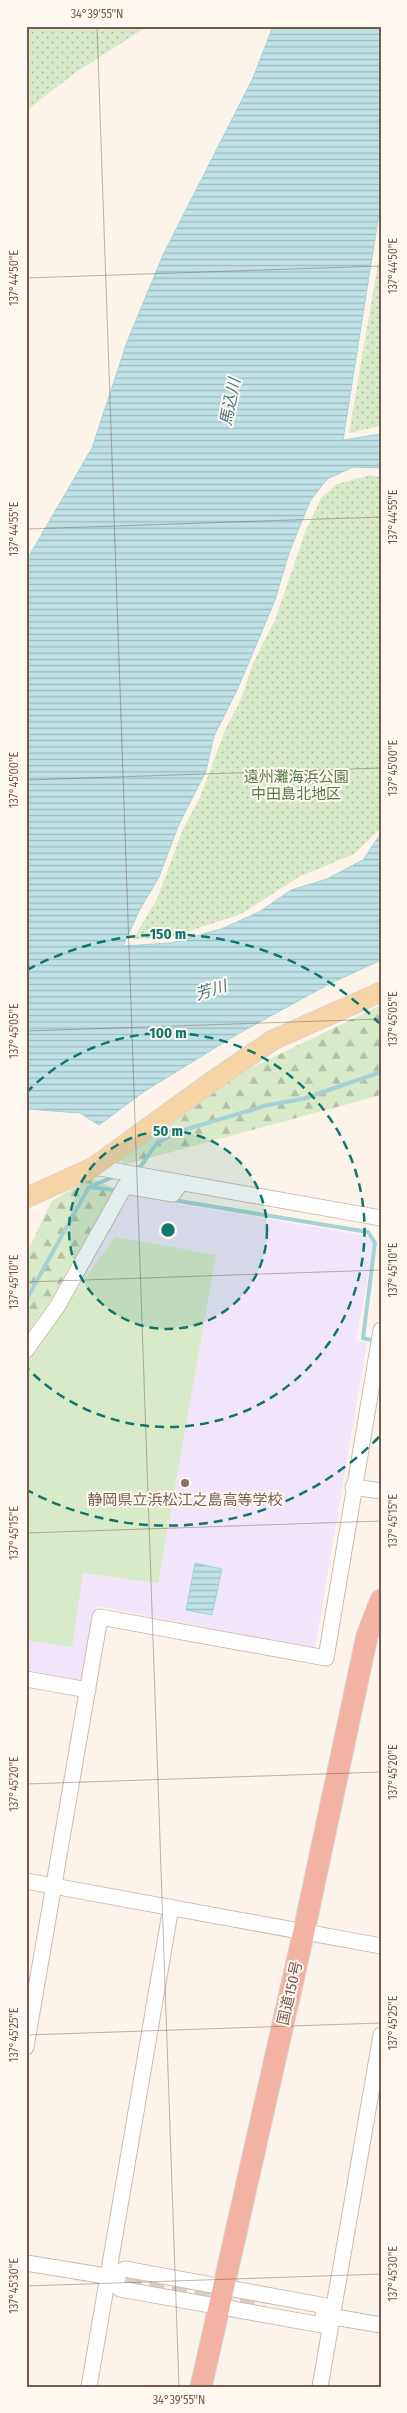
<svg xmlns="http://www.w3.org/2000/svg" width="407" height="2413" font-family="'Fira Sans Condensed','Noto Sans JP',sans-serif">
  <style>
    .education { fill: #f1e6f9 }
    .forest { fill: url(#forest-firs) }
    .park { fill: url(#park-dots) }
    .garden { fill: #d8eac8 }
    .water { fill: url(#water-rules); stroke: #a5d2d7 }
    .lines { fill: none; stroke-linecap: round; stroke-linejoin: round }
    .stream { stroke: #a5d2d7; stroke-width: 4 }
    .minor-tunnel { stroke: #dacec3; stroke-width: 15; stroke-dasharray: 15 8; stroke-linecap: butt }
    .minor-casing { stroke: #cebbb0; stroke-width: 17 }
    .major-casing { stroke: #d9d1cd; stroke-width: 21 }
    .highway-casing { stroke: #d9d1cd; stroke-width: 23 }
    .minor { stroke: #fff; stroke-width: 15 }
    .major { stroke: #f7d4a5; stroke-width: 19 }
    .highway { stroke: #f3b3a3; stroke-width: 21 }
    .ticks { fill: none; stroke: #765a4e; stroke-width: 1; stroke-opacity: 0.45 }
    .ring { fill: none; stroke: #0f766e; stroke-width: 2.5; stroke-dasharray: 9 6 }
    .education-dot { fill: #8d6e63; stroke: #fef8f0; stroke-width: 2 }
    .labels { text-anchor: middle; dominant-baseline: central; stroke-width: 4; stroke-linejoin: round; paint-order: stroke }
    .park-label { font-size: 15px; fill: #597b45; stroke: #fef8f0 }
    .education-label { font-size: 15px; fill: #785e54; stroke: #fef8f0 }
    .street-label { font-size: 15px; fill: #765a4e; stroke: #fef8f0 }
    .water-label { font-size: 16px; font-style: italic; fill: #447b81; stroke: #fef8f0 }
    .centre { fill: #0f766e; stroke: #fef8f0; stroke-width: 2.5 }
    .ring-label { font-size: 15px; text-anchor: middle; font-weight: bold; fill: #0f766e; stroke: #fef8f0; stroke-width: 4; stroke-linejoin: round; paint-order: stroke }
    .neatline { fill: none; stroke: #765a4e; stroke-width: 2 }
    .ticks-label { font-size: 12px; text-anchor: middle; fill: #765a4e }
  </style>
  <defs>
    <pattern id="forest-firs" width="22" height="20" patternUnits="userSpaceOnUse" patternTransform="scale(1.25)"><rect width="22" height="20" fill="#d8eac8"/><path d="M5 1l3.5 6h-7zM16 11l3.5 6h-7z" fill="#b4c1a5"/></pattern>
    <pattern id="park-dots" width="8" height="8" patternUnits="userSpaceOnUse" patternTransform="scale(1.25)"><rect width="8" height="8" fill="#d8eac8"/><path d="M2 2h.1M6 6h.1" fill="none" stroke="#b4c1a5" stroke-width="1.8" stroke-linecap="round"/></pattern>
    <pattern id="water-rules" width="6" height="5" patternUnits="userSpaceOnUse" patternTransform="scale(1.25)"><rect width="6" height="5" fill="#bee2e5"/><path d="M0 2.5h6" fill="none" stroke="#9fbabc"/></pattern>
  </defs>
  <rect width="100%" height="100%" fill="#fcf4ea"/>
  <path class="education" d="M130,1196L368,1236L374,1246L356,1340L367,1343L315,1648L97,1606L83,1683L26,1673V1361L60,1313Z"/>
  <g class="forest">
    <path d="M381,1005V1095L124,1165L119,1156L251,1068Z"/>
    <path d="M90,1177L114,1189L49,1303L26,1335V1255L51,1202Z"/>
  </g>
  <g class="park">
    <path d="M26,26H148L75,73L26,111Z"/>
    <path d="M381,246V426L349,433Z"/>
    <path d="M370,475L381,477V828L354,854L299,877L241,914L168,938L133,939L157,899L183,829L200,797L225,730L241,699L253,663L275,620L306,530L321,498L337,484Z"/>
  </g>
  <path class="garden" d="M115,1237L216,1255L158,1583L83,1573L72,1647L26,1640V1359Z"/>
  <g class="water">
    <path d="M273,26H381V201L343,440L381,434V468L353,467L327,479L310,501L289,553L275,600L238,688L214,736L206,771L179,824L159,877L139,911L123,946L171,943L221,929L259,912L291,890L327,879L363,860L381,833V960L329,984L236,1035L145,1091L99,1125L80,1113L26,1109V561L92,448L127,342L163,255L253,78Z"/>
    <path d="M195,1563L222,1569L212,1615L186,1610Z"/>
  </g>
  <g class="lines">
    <g class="stream">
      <path d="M134,1169L141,1166L157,1143L180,1131L268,1105L303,1099L378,1073L381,1069"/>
      <path d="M91,1187L119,1191"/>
      <path d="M173,1200L368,1232L375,1243L363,1338L376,1341"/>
      <path d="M26,1300L89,1187L116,1176"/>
    </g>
    <path class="minor-tunnel" d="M127,2279L256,2303"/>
    <defs>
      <g id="minor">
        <path d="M94,1167L381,1218"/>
        <path d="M26,1350L57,1307L125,1186L173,1194L181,1183"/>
        <path d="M353,1487L381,1491"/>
        <path d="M26,1679L88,1690"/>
        <path d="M26,1881L381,1946"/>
        <path d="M26,2047L100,1617L326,1658L381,1330"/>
        <path d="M26,2263L118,2278"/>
        <path d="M125,2269L326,2306L332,2317L322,2325L120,2289L108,2277Z"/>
        <path d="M323,2315L381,2325"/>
        <path d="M89,2387L171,1907"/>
        <path d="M320,2387L381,2035"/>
      </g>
      <path id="major" d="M26,1198L94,1167L211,1082L273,1040L381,992"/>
      <path id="highway" d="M201,2387L304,1931L367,1636L381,1600"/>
    </defs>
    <use href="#minor" class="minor-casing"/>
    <use href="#major" class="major-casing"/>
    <use href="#highway" class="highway-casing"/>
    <use href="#minor" class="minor"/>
    <use href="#major" class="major"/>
    <use href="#highway" class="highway"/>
  </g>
  <path class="ticks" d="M97,26L179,2387M26,27L46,26M26,278L381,266M26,529L381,517M26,780L381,768M26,1031L381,1019M26,1282L381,1270M26,1533L381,1521M26,1784L381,1772M26,2035L381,2023M26,2286L381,2274"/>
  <circle cx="168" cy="1230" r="99" fill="#0f766e" fill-opacity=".12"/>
  <g class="ring">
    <circle cx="168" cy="1230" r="99"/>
    <path d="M26 1093A197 197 0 1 1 26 1367"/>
    <path d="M379 1437A296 296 0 0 1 27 1490M27 970A296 296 0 0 1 379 1023"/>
  </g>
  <circle class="education-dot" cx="185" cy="1483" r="5"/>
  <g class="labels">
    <g class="park-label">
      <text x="296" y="777">遠州灘海浜公園<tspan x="296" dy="17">中田島北地区</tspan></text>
    </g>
    <g class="education-label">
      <text x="185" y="1500">静岡県立浜松江之島高等学校</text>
    </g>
    <g class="street-label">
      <text transform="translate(290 1993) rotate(-77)">国道150号</text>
    </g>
    <g class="water-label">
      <text transform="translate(230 402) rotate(-79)">馬込川</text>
      <text transform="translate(211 990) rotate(-17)">芳川</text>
    </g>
  </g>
  <circle cx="168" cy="1230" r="8" class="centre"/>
  <g class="ring-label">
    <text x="168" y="939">150 m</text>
    <text x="168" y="1038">100 m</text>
    <text x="168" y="1136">50 m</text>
  </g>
  <rect width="407" height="2413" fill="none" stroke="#fef8f0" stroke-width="55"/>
  <rect x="28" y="28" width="352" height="2358" class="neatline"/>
  <g class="ticks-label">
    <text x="97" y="18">34°39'55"N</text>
    <text transform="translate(393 266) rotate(-90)" y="4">137°44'50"E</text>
    <text transform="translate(14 278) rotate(-90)" y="4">137°44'50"E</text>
    <text transform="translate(393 517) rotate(-90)" y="4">137°44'55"E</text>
    <text transform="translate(14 529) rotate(-90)" y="4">137°44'55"E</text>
    <text transform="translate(393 768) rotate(-90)" y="4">137°45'00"E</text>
    <text transform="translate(14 780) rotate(-90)" y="4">137°45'00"E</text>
    <text transform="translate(393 1019) rotate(-90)" y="4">137°45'05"E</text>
    <text transform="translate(14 1031) rotate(-90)" y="4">137°45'05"E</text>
    <text transform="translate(393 1270) rotate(-90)" y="4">137°45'10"E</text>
    <text transform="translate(14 1282) rotate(-90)" y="4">137°45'10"E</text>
    <text transform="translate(393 1521) rotate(-90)" y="4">137°45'15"E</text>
    <text transform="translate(14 1533) rotate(-90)" y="4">137°45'15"E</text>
    <text transform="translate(393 1772) rotate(-90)" y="4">137°45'20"E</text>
    <text transform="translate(14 1784) rotate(-90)" y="4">137°45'20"E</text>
    <text transform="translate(393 2023) rotate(-90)" y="4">137°45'25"E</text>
    <text transform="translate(14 2035) rotate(-90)" y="4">137°45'25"E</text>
    <text transform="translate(393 2274) rotate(-90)" y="4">137°45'30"E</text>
    <text transform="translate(14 2286) rotate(-90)" y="4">137°45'30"E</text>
    <text x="179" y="2404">34°39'55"N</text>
  </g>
</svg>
